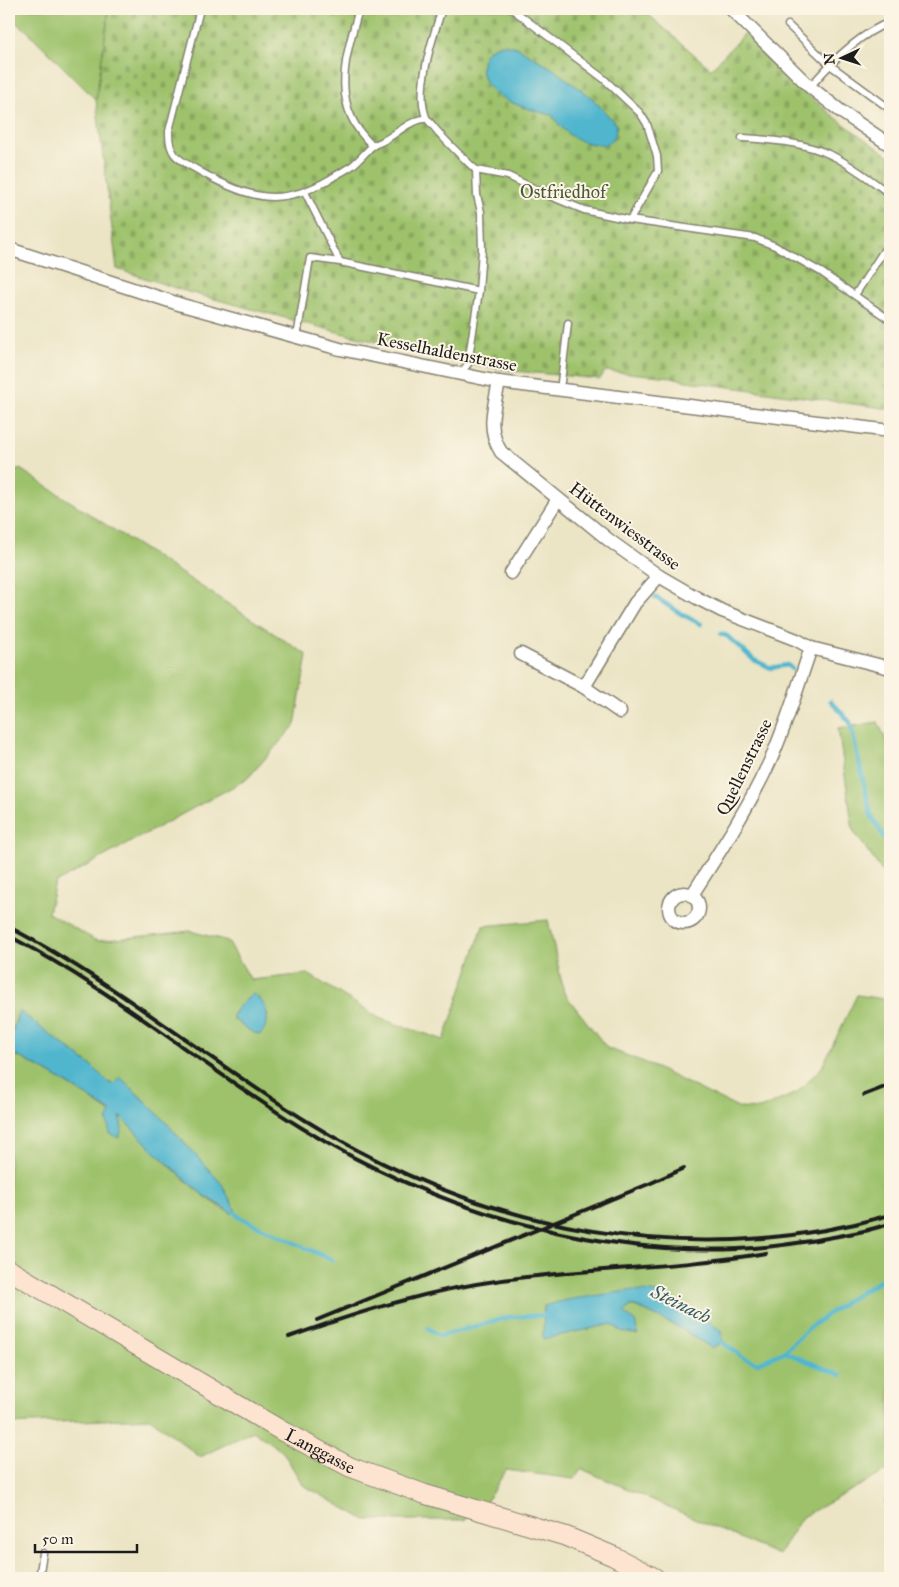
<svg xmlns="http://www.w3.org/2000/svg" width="899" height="1587" font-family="'IM FELL Great Primer',serif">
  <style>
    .green { fill: #9ec26c; stroke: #5d6f44; fill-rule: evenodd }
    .cemetery { fill: url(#cemetery-stones); stroke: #5d6f44 }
    .water { fill: #50b6ce; stroke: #366975 }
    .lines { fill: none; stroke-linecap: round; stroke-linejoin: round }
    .stream { stroke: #50b6ce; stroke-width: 4.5 }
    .service-casing { stroke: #848070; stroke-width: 9 }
    .minor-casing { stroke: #848070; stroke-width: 15 }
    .secondary-casing { stroke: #848070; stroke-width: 21 }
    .service { stroke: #fff; stroke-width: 6 }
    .minor { stroke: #fff; stroke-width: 12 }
    .secondary { stroke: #fde4d0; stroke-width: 19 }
    .rail { stroke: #1c1c1c; stroke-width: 4 }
    .labels { text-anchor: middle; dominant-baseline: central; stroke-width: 4; stroke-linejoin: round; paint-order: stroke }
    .park-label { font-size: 18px; fill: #4a5638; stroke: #fcf5e5 }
    .street-label { font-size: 18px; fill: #1c1c1c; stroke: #fcf5e5 }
    .water-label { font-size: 19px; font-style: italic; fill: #315a63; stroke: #fcf5e5 }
  </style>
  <defs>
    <pattern id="cemetery-stones" width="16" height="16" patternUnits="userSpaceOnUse" patternTransform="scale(1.25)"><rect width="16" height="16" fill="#9ec26c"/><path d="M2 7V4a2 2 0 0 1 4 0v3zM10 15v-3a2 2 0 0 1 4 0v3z" fill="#88a65d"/></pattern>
  </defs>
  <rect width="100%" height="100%" fill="#fcf5e5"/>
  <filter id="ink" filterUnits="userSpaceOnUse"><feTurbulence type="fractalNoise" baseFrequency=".02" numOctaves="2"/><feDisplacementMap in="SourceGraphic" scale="10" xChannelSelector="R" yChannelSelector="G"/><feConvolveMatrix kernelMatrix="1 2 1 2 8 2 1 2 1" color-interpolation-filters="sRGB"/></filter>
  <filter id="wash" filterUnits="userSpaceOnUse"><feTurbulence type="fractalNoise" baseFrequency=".0096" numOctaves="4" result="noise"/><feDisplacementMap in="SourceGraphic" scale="20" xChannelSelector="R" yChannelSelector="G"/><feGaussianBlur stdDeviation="1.12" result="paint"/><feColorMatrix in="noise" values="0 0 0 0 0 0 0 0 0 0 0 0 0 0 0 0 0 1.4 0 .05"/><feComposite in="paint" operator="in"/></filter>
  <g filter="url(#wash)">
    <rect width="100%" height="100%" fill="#ebe4c5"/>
    <g class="green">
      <path d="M9,9H109L96,100L25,29L13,20L9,19Z"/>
      <path d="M20,469L307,655L295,725L247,779L55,883L48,913L97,941L190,931L228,941L251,980L308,974L381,1019L444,1040L483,926L548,920L564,993L607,1048L644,1062L738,1108L760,1109L796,1093L822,1067L857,995L890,1000V1469L802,1517L778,1555L582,1469L574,1479L506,1470L485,1504L464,1520H366L303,1485L283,1452L253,1431L200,1457L150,1418L9,1424V1052C45,1069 78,1090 111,1113L119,1115C151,1147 197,1199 238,1216L189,1150L161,1117L120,1077L115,1084L109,1083L93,1067L19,1011L9,1039V474ZM253,995L259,998L268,1016L252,1032L233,1019V1013ZM666,1294L712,1348L680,1328L635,1306H630L624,1313L622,1332L612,1324L543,1338L544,1306C584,1295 625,1296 666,1294Z"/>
      <path d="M878,722L890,749V880L881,870L853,830L838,728Z"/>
    </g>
    <path class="cemetery" d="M109,9H642L711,69L745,33C755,44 765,56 776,67C811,100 850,130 890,156V409L686,381L672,377L605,371L600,379L515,371L468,364L360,338L188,292L117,269L96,100Z"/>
    <g class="water">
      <path d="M502,44L517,47L553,69L591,97L617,125L614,138L606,145C578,144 567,137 552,115C527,109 476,97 482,63C484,51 491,47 502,44Z"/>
      <path d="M253,994C269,1004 272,1021 260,1035L252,1032L233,1019C233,1008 245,1001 253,994Z"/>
      <path d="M19,1011L93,1067L109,1083L115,1084L120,1077L161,1117L222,1184L239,1217L203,1195L155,1152L120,1116L122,1129L119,1138L110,1134L107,1121L111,1112C78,1090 45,1069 9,1052C9,1037 15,1025 19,1011Z"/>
      <path d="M634,1290L666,1294L721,1330L723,1342L712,1348L680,1328L635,1306H630L624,1313L635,1321L638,1335L622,1332L612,1324L543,1339L544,1306L566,1300Z"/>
    </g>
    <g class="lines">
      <g class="stream">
        <path d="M655,597L683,615L701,624"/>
        <path d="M721,634L727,636L754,660L771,668L787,665L792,669"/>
        <path d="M831,701L850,722L871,815L890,847"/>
        <path d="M235,1213L239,1217L332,1260"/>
        <path d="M428,1328L440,1336L509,1317L548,1315"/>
        <path d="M719,1340L744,1358L758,1363L784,1352L810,1327L848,1300L890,1275"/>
        <path d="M784,1352L841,1375"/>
      </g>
    </g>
  </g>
  <g filter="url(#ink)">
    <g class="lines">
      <defs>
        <g id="service">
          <path d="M200,9L169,131C168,158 181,160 201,172C249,199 281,208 330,179C338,174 346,170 353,165C360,159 366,152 372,146C375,144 380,143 383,141C400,132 405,123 426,118"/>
          <path d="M359,9C345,59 329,106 373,146"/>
          <path d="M442,9C433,36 415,90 426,117C427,120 431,123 433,126C446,142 461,156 476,170"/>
          <path d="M512,9L604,79L640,113L647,124L657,156L658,171L630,220"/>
          <path d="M788,25L830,65L890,109"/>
          <path d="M810,87C832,61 859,34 890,22"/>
          <path d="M742,138C772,140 805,142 833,156C853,166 872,181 890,194"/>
          <path d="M305,192L340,262L479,291"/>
          <path d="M855,295L890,241"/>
          <path d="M297,337L310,258L340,262"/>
          <path d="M460,374L468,364L479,291L482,250L481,212L477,195L476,170L508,176L550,196L584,210L630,220L755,238L775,246L821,272L890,320"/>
          <path d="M561,382L568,323"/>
          <path d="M890,1486L887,1500L890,1509"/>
          <path d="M39,1578L43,1553"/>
        </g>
        <g id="minor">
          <path d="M731,9L810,87L843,113L890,145"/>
          <path d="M9,249L182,305L340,349L499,382L890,431"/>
          <path d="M499,382C494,408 486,428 501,452L610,541L659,576L697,598L722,611L797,640L811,648L890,668"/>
          <path d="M511,573L558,499"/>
          <path d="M521,654L584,687L620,712"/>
          <path d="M584,687L635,603L659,576"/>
          <circle cx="684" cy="908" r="15"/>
          <path d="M692,895C720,851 749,807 771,759C787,723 798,685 811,648"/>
        </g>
        <g id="secondary">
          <path id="s1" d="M9,1270L282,1431L350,1467L424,1494L565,1536L613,1556L655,1578"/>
        </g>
      </defs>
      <use href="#service" class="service-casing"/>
      <use href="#minor" class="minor-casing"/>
      <use href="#secondary" class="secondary-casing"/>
      <use href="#service" class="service"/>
      <use href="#minor" class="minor"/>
      <use href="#secondary" class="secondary"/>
      <g class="rail">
        <path d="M9,927C114,982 205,1058 305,1120C481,1230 689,1272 890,1215"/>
        <path d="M9,936C113,990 202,1066 302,1128C432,1208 585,1255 738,1249C783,1247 826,1239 869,1230"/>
        <path d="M864,1095L890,1085"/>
        <path d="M864,1231L890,1224"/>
        <path d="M317,1320L651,1183L684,1168"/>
        <path d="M289,1337C359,1312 428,1290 502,1280C590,1268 679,1268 766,1253"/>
      </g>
    </g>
  </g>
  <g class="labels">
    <g class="park-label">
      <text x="563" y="192">Ostfriedhof</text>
    </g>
    <g class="street-label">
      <text transform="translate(447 352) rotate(11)">Kesselhaldenstrasse</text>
      <text transform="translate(625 526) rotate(37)">Hüttenwiesstrasse</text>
      <text transform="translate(744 767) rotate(-64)">Quellenstrasse</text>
      <text stroke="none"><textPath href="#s1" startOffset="360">Langgasse</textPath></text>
    </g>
    <g class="water-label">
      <text transform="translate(681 1304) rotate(26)">Steinach</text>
    </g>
  </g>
  <rect width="899" height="1587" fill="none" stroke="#fcf5e5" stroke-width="30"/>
  <g transform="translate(842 58) rotate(266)" stroke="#fcf5e5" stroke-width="4" paint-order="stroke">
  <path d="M0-4L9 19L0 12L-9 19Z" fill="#1c1c1c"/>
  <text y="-8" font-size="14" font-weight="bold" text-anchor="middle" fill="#1c1c1c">N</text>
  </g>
  <path d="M35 1544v8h102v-8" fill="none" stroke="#1c1c1c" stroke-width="2.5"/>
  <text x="42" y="1544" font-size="15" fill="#1c1c1c" stroke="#fcf5e5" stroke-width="4" paint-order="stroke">50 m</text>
</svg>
